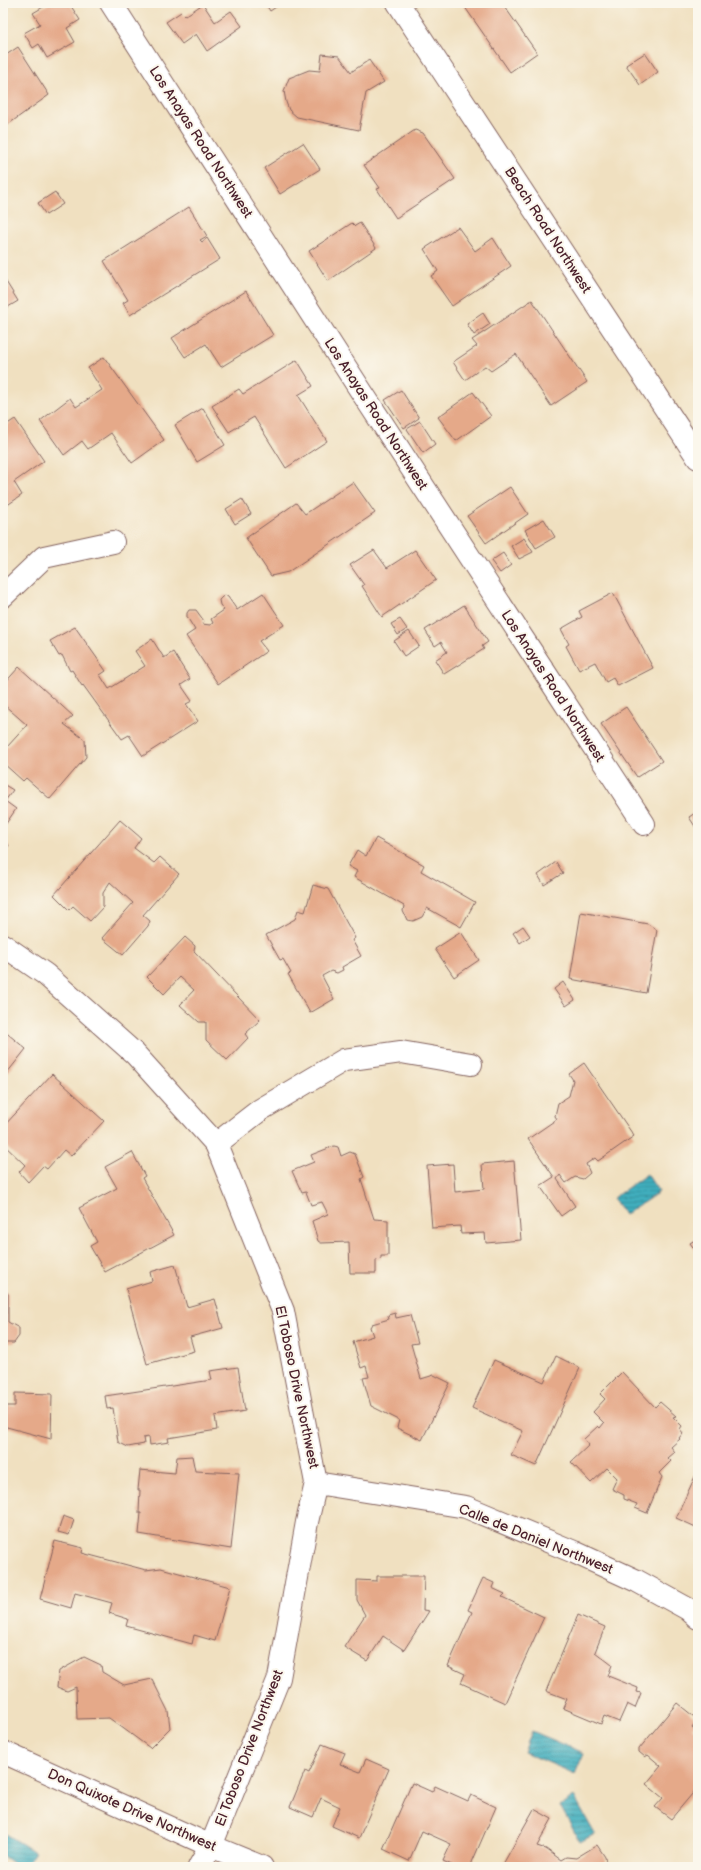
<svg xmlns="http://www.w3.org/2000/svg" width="701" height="1870" font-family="'Balsamiq Sans',sans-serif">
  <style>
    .water { fill: url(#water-rules); stroke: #456674 }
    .building { fill: #e5a989 }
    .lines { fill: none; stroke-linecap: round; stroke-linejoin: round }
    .minor-casing { stroke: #84635f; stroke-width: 24 }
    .minor { stroke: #fff; stroke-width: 22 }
    .labels { text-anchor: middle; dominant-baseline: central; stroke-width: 4; stroke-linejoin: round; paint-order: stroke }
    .street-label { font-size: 14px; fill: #4a1f2b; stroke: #fbf7ec }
  </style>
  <defs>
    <pattern id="water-rules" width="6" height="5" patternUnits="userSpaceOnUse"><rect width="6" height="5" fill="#40aebd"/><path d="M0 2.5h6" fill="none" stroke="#388d9a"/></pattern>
  </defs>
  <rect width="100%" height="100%" fill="#fbf7ec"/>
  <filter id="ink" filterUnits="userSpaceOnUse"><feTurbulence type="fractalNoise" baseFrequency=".025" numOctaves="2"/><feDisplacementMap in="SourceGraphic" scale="8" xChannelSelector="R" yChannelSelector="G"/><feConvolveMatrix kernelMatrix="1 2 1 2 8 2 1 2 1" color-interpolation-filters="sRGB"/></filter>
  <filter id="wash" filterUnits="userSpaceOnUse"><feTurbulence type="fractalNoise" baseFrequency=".012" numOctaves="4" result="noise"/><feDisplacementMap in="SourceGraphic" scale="16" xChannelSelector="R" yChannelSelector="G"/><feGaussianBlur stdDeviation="0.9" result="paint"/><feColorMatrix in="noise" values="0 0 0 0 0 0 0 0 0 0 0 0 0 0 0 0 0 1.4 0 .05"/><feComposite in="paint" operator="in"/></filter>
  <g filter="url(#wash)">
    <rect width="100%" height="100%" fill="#f0e0c0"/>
    <g class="water">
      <path d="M647,1174L659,1192L625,1215L613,1198Z"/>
      <path d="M532,1731L584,1753L575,1774L524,1752Z"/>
      <path d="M574,1797L595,1834L580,1842L560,1806Z"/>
      <path d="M3,1832L35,1852L25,1867L15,1865L3,1856Z"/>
    </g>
    <g id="blocks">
      <g class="building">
        <path d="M50,3H69L80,20L67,28L75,42L47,58L39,44L33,48L24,33L40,24L33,13Z"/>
        <path d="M265,3H282L270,11Z"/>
        <path d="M462,3H502L537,53L510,72Z"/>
        <path d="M203,4L215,22L231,11L242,26L207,51L196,34L182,44L166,22L181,12L185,16Z"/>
        <path d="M18,47L49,95L3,128V57Z"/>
        <path d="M645,53L658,72L640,85L626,65Z"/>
        <path d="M322,54L339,56L351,72L369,60L384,82L366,93L359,130L297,117L289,110L286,102L284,91L289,78L309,70L320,71Z"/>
        <path d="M415,130L423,133L455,179L396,218L377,189L380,188L364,165Z"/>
        <path d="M303,143L320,169L280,194L264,168Z"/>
        <path d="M55,192L63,204L46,215L38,203Z"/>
        <path d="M189,207L207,236L200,240L202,242L207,238L220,259L130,315L123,303L128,300L104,261Z"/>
        <path d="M352,223L355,226L360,223L376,248L328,281L309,251Z"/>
        <path d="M458,227L475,251L493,238L511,266L452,306L431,276L438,271L424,249Z"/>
        <path d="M3,277L18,301L3,310Z"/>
        <path d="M246,291L273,335L221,367L206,344L185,357L172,338Z"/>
        <path d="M532,300L587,382L551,406L516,354L491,371L485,366L465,380L453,362L477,346L472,340Z"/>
        <path d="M483,313L490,324L474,335L467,324Z"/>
        <path d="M104,357L164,440L132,463L111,433L88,449L82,441L64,455L40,421L70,398L76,407L102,390L88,368Z"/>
        <path d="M297,360L313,386L298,395L327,441L286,468L254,417L229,432L212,406L239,389L243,394Z"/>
        <path d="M401,390L419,418L404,428L385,400Z"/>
        <path d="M473,392L491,416L456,441L438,417Z"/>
        <path d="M203,408L225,445L197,462L175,425Z"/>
        <path d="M15,419L44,461L14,482L22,495L3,508V427Z"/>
        <path d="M420,421L435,444L423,453L407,429Z"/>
        <path d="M353,482L375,513L288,572L271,576L246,538L296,503L305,514Z"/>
        <path d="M510,487L528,514L486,543L467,516Z"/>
        <path d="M242,499L251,514L235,524L226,509Z"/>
        <path d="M544,519L555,537L536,548L525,530Z"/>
        <path d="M524,538L533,552L519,559L511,546Z"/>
        <path d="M374,550L387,568L415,550L436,580L382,617L362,586L364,585L350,565Z"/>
        <path d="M503,553L511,565L500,573L491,561Z"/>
        <path d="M263,593L284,625L259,641L267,651L218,684L186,636L195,630L187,617V613L189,610H196L204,621L202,624L210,625L213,623L211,619L224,610L220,605L219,600L222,597L225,595L228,597L237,610Z"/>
        <path d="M613,593L653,668L618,686L613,678L606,682L595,662L579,670L566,646L569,644L561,629L582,617L579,611Z"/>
        <path d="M464,605L488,642L482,646L484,649L444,674L435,660L447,652L441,642L435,646L425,630Z"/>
        <path d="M400,619L407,629L398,635L391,624Z"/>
        <path d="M75,627L106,671L100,675L109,689L145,666L135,651L152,639L164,658L173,652L190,679L181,685L192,701L186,704L198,721L143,756L129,735L122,739L83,685L82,686L72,670L70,671L62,655L59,656L50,641Z"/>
        <path d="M409,631L419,646L404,656L394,641Z"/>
        <path d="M19,667L73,716L64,724L85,740L86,757L50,799L26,778L23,781L3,763V743L7,747L27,725L3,704V685Z"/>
        <path d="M626,707L662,761L637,777L601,724Z"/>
        <path d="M3,784L13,790L5,801L16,809L3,828Z"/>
        <path d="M698,811V831L689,817Z"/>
        <path d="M120,820L141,838L134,848L154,863L160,857L179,874L143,915L150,921L148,926L123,955L102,938L133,903L110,882L103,893V907L90,921L73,906L69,910L54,895Z"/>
        <path d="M376,838L424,865L421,871L475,902L461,927L427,908L422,917L413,921L407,920L403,911L404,906L354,877L357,871L348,866L357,850L366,856Z"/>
        <path d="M3,841L9,845L3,855Z"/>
        <path d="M556,862L563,873L544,885L538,875Z"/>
        <path d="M313,885L328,889L355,938L352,940L361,956L342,967L343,970L337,973L331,971L322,976L334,999L310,1013L288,974L291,973L283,959L280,960L266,935L295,919L298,910L305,912Z"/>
        <path d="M581,912L648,924L657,930L646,993L570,979Z"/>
        <path d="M523,926L530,936L520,943L513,933Z"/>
        <path d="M461,932L479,960L454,977L435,949Z"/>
        <path d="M185,937L195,946L194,951L260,1020L245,1034L248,1038L227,1060L206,1040V1022H199L180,1005L194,990L180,977L164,994L147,977Z"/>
        <path d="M563,982L575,1000L566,1006L554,989Z"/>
        <path d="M3,1030L26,1049L3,1078Z"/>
        <path d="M584,1063L634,1136L598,1161L595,1158L586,1164L590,1173L583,1179L575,1177L566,1183L560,1175L557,1179L575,1206L561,1216L540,1186L554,1177L528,1139L557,1119L555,1116L558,1103L569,1096L573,1080L569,1074Z"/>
        <path d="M52,1074L104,1121L71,1156L64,1150L47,1169L43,1166L28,1182L19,1172L25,1165L3,1144V1127Z"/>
        <path d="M334,1146L338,1147L341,1156L350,1152L355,1154L364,1177L361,1179L374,1219L388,1220V1256H381V1259L376,1260V1273H350L349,1242L321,1243L318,1241L312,1221L328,1214L322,1202L311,1205L306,1192L302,1193L292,1171L314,1162L311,1155Z"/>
        <path d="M132,1152L145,1176L142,1178L174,1235L105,1272L90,1246L97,1242L79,1208L117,1188L105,1167Z"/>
        <path d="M514,1161L521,1240L486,1243L485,1233L461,1234L460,1226L432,1228L427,1166L453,1164L455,1192L484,1189L482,1164Z"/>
        <path d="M698,1238V1254L690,1243Z"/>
        <path d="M175,1265L187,1307L215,1299L223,1328L190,1337L194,1351L147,1364L126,1289L152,1281L150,1272Z"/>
        <path d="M3,1287L8,1294V1322L19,1328V1336L14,1343H3Z"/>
        <path d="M395,1313L396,1318L410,1315L418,1343L411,1344L421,1379L434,1375L450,1383L422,1440L397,1428L399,1420L371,1406L363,1378L369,1377L366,1366L361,1368L353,1342L373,1336L370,1327L372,1324L389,1319L388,1315Z"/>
        <path d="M556,1356L580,1368L536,1466L511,1455L523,1431L472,1408L494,1360L544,1382Z"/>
        <path d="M238,1367L245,1411L215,1416L217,1430L168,1438L169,1442L150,1445L149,1437L143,1438L144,1444L128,1447L118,1442L113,1408L107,1409L105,1396L212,1380L210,1371Z"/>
        <path d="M622,1372L655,1407L660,1402L676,1416L673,1417L682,1426L680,1429L683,1433L679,1438L680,1439L671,1447L675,1452L668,1458L671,1461L659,1473L662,1477L647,1513L635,1508L637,1504L624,1499V1495L612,1489L617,1478L607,1468L591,1483L571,1462L589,1445L584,1439L598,1426L600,1428L604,1423L593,1412L605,1399L600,1394Z"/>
        <path d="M15,1393L52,1394L51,1439L3,1426L4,1406H15Z"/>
        <path d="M192,1456L195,1471L239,1473L231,1549L139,1534L141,1513H139L140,1490H138L140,1470L175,1473L177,1457Z"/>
        <path d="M698,1470V1528L676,1518Z"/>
        <path d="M63,1516L74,1520L69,1535L58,1532Z"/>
        <path d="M55,1541L83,1548L82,1553L146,1570L161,1568L230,1587L215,1641L194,1635L192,1644L126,1626L128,1619L109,1613L112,1603L75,1593L71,1608L40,1599Z"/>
        <path d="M377,1576H424L423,1610L429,1611L404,1650L383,1636L367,1661L344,1647L365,1615L357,1600V1580L377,1581Z"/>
        <path d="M483,1578L494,1583L492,1588L505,1594L502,1597L544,1617L505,1703L461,1683L465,1674L448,1666L472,1612L468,1610Z"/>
        <path d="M578,1615L605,1627L595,1652L612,1665L608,1676L638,1688L637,1692L641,1693L635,1708L627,1704L619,1722L604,1716L601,1724L563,1708L567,1699L546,1691Z"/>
        <path d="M84,1657L101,1665L102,1672L124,1685L152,1679L168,1711L170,1728L150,1748L109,1718L77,1719L76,1687L67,1691L57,1687L59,1671Z"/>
        <path d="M677,1703L698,1720L692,1728L698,1733L695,1740L698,1743V1787L671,1819L655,1807L663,1798L646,1784L661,1766L648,1755L645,1757L639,1752V1749Z"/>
        <path d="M322,1744L345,1753L340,1764L360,1772L366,1759L389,1769L359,1838L332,1826L340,1807L321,1798L313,1817L290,1807L305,1771L309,1773Z"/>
        <path d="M412,1783L432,1792L435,1786L468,1801L471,1795L496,1807L470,1867H456L443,1861L451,1844L422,1831L409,1861L383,1849Z"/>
        <path d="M534,1809L552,1819L537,1846L546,1849L561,1860L566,1857L576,1858L597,1845L605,1857L607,1867L502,1866Z"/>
      </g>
    </g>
  </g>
  <g filter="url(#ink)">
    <use href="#blocks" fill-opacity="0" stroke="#84635f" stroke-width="1"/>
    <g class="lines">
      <defs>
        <g id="minor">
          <path d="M111,3L361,391L644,824"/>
          <path d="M398,3L698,458"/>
          <path d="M3,596L44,557L113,542"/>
          <path d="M3,945L45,974L135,1054L216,1144L283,1311L316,1483L307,1522L279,1678L211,1846L199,1867"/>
          <path d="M216,1144L260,1110L344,1060L401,1052L471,1064"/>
          <path d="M316,1483L466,1507L574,1552L637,1581L688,1609L698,1618"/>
          <path d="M3,1752L211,1846L262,1867"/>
        </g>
      </defs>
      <use href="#minor" class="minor-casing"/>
      <use href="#minor" class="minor"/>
    </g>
  </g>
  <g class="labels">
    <g class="street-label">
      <text transform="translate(201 142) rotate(57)">Los Anayas Road Northwest</text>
      <text transform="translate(548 230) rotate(57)">Beach Road Northwest</text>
      <text transform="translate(376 414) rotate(57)">Los Anayas Road Northwest</text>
      <text transform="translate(553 686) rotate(57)">Los Anayas Road Northwest</text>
      <text transform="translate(297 1387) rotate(78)">El Toboso Drive Northwest</text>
      <text transform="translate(536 1539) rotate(22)">Calle de Daniel Northwest</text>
      <text transform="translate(249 1748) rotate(-69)">El Toboso Drive Northwest</text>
      <text transform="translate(132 1810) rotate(24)">Don Quixote Drive Northwest</text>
    </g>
  </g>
  <rect width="701" height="1870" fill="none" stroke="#fbf7ec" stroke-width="16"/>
</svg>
